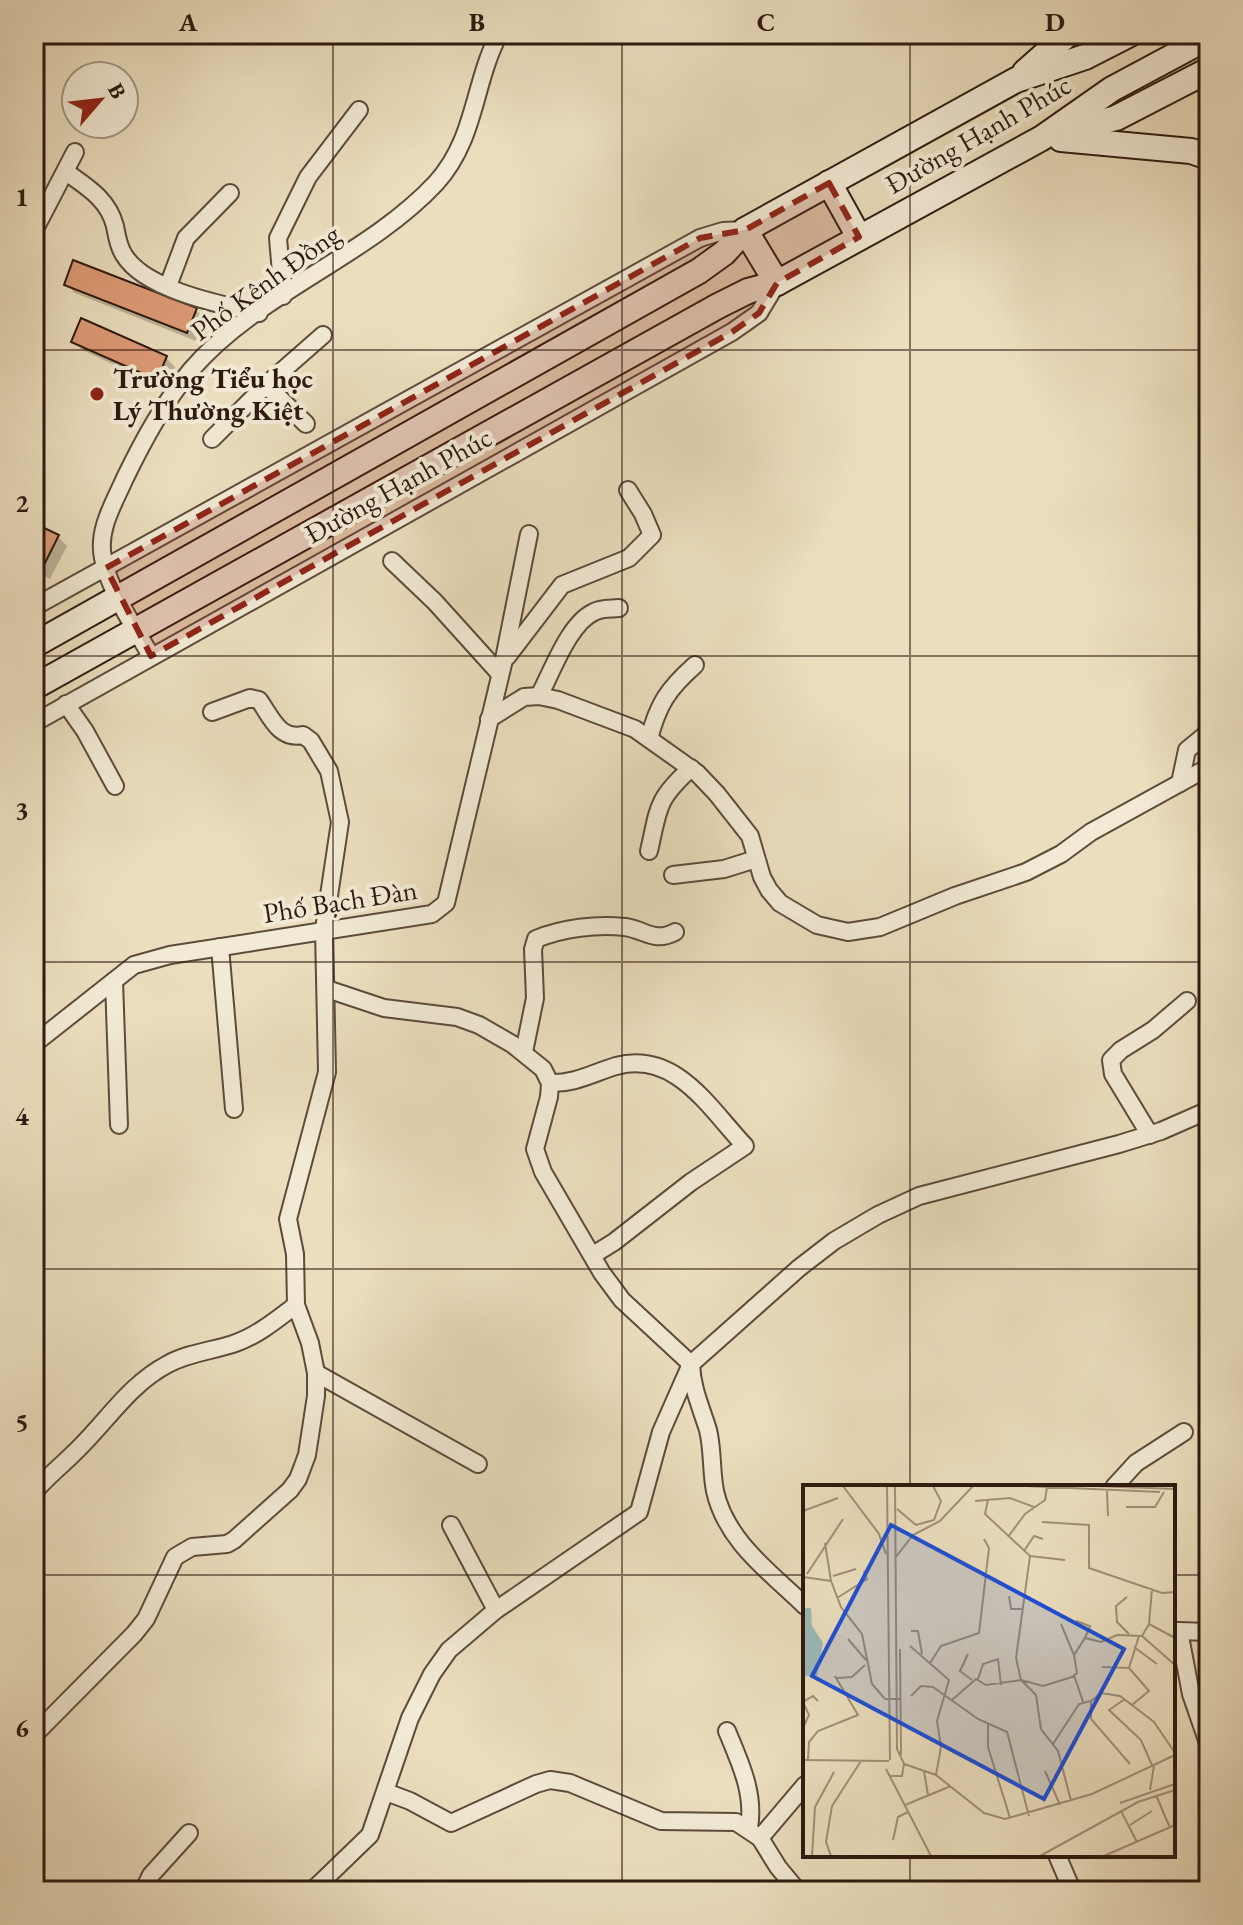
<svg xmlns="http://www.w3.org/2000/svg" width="1243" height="1925" font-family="'EB Garamond',serif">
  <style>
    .water { fill: #9cbabb; stroke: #707a77; stroke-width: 2 }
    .shadow { fill: #0003 }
    .building { fill: #dd9b75; stroke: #2d1a10; stroke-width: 2 }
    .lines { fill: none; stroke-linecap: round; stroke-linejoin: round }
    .street-casing { stroke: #5c4b3c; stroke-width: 20 }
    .secondary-casing { stroke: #2d1a10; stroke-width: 28 }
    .street { stroke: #f2ead5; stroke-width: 16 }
    .secondary { stroke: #f2ead5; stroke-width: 24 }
    .marked { fill: #8f2418; fill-opacity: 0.2; stroke: #8f2418; stroke-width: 6; stroke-dasharray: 16 10; stroke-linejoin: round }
    .grid { fill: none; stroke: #2d1a10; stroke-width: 2; stroke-opacity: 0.55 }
    .poi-dot { fill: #8f2418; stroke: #f2ead5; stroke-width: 3 }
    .labels { text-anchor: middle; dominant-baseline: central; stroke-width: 8; stroke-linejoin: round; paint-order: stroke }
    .street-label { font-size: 28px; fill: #2d1a10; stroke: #f2ead5 }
    .poi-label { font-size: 28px; font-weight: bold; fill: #2d1a10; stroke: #f2ead5; text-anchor: start }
    .inset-road { fill: none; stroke: #9f9078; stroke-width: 2 }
    .view { fill: #1d4ed8; fill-opacity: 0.15; stroke: #1d4ed8; stroke-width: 4 }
    .inset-edge { fill: none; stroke: #2d1a10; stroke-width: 4 }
    .neatline { fill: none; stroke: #2d1a10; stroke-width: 3 }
    .grid-label { font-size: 26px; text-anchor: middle; font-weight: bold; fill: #2d1a10 }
  </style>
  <rect width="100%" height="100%" fill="#ebdebe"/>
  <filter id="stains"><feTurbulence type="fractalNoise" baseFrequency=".0025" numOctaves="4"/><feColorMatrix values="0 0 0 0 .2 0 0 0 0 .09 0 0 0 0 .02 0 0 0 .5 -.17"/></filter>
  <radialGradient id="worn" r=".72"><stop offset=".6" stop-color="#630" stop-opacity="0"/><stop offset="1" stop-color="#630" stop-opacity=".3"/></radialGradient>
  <path class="water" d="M34,34H112L103,40H34Z"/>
  <g class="shadow">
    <path d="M66,284L196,310L204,319L196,341L75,293Z"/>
    <path d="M73,341L166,358L175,367L166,388L82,350Z"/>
    <path d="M34,537H58L67,546L50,579L34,571Z"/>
  </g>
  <g class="building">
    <path d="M73,260L197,308L187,333L64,285Z"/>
    <path d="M81,318L167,356L157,380L71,342Z"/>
    <path d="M40,526L59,535L41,571L34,568V534Z"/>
  </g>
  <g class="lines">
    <defs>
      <g id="street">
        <path d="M66,172C87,187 108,199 115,226C117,236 118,246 124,255C145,290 222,305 259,313"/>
        <path d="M34,231L75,152"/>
        <path d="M168,286L186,238L230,193"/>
        <path d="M283,296L278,238L308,177L359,110"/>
        <path d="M266,385L306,424"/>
        <path d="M212,439L266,385L323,335"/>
        <path d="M392,561L435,602L500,674"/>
        <path d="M34,607L700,238L723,231L745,230"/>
        <path d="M151,656C135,628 109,590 103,558C97,530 114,503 125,478C144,439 163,404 191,370C257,293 367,257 436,183C476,139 473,84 499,34"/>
        <path d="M507,657L562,585L629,558L652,535L643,514L628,490"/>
        <path d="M539,696C552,672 569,623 594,612C601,608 611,609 619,608"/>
        <path d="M66,704L85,731L115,786"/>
        <path d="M489,719L524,697L539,696L558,700L635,729L697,773L717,794L750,836L762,877L769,890L780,903L817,925L848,932L880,927L955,896L1026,872L1061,854L1091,832L1209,767"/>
        <path d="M34,723L732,332L759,313L777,283"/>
        <path d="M649,739C658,704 668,689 695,665"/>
        <path d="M1180,783L1187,750L1209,732"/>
        <path d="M649,851C659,807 656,800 691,768"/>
        <path d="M673,875L724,869L756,859"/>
        <path d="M220,947L234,1109"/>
        <path d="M114,981L119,1125"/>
        <path d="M327,989L384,1008L457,1017L479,1025L512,1044L543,1069L550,1083L549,1097L535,1149L543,1172L602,1273L622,1300L691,1364C692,1389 701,1407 708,1430C713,1450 711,1471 715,1491C726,1541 770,1572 805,1606"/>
        <path d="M34,1044L134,965L170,955L432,914L446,903L503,664L529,534"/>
        <path d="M524,1052L535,998L533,949L536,939C563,928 596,924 625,927C646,930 654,943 675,932"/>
        <path d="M550,1083C574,1084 593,1073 616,1066C676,1050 709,1108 745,1146L691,1182L614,1242L593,1255"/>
        <path d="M1150,1135L1113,1074L1111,1060L1121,1050L1153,1030L1187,1001"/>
        <path d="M316,1373L478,1464"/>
        <path d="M1114,1487L1136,1463L1184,1432"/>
        <path d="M34,1492C47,1477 61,1466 74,1453C106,1423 128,1385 168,1364C188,1353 211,1351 233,1344C257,1336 276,1320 296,1305"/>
        <path d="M451,1525L496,1610"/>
        <path d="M1173,1631H1179L1191,1694L1209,1746"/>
        <path d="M1179,1631L1209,1632"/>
        <path d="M727,1731C740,1763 755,1793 749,1828"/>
        <path d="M34,1735L134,1634L146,1619L175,1557L192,1547L227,1544L234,1540L290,1490L298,1479L307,1455L316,1396V1373L310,1343L296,1305L295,1254L288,1219L327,1072L324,929L340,822L329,771L311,741L303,735C279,740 271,717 259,700L250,698L212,712"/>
        <path d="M386,1792L410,1801L451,1823L536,1784L550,1780L570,1783L661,1821L736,1822L760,1838L778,1867L797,1890"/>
        <path d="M760,1838L805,1785"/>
        <path d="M1057,1855L1072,1890L1075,1891"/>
        <path d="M143,1891L151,1875L189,1833"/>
        <path d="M312,1891L370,1835L410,1718L432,1674L449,1650L496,1610L639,1512L661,1432L691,1364L799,1268L834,1241L878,1215L919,1196L1119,1144L1161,1131L1209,1110"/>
      </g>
      <g id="secondary">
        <path d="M1025,72L1068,34"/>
        <path d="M1060,133L1116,118L1209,70"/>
        <path d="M1061,139L1191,151L1209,157"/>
        <path d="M829,183L859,237"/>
        <path d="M745,230L777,283"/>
        <path d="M34,645L699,271L724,253L745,230L1016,80L1085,57L1130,34"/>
        <path d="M34,687L718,306L748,291L777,283L1042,138L1112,89L1209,37"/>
      </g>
    </defs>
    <use href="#street" class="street-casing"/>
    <use href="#secondary" class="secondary-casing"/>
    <use href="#street" class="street"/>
    <use href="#secondary" class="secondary"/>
  </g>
  <path class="marked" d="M829,183L859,237L777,283L759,313L732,332L151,656L106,568L700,238L745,230Z"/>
  <path class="grid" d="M333,34V1891M622,34V1891M910,34V1487M34,350H1209M34,656H1209M34,962H1209M34,1269H1209M34,1575H805M1173,1575H1209M910,1855V1891"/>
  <circle class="poi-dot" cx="97" cy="394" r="8"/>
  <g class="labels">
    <g class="street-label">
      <text transform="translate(978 134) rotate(-30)">Đường Hạnh Phúc</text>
      <text transform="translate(265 282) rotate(-36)">Phố Kênh Đồng</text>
      <text transform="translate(398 485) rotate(-29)">Đường Hạnh Phúc</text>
      <text transform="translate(340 901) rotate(-9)">Phố Bạch Đàn</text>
    </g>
    <g class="poi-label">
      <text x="113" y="378">Trường Tiểu học<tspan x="113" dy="32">Lý Thường Kiệt</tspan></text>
    </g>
  </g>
  <g transform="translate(803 1485)">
    <rect width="372" height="372" fill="#ebdebe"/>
    <path d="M0,123H8L9,141L20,158L14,191H0Z" fill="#9cbabb"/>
    <path class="inset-road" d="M40,1L76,49L83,69M84,1L87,275M92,1L94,264L101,279L133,290L181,328L202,334L289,309L372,270M222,1L357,7M292,1L372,4M304,5L305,31M185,15L182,29L227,71L262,75M172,16L207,13L231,22M323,22H352L361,7M94,24L113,40L131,35L138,16L130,1M0,26L35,13M239,37L286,40V83L359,108L372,107M205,52L222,29L242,15L244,2M22,58L28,96M221,66L231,51L240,54M227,71L213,173L218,195L233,210L238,244L255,266L268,316M92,73L110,50L137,36L170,1M4,89L40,34M30,91L53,84M0,92L28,96L38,122L59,149L69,199L82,214H98M206,111L208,124H220M324,112L313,121L314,137L326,149M34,113L64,94L61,86M273,136L287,141L282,153M258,139L271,170M346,139L372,153M108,146H115L119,169M339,151L346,139L349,104M45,154L63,175M107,161L146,195L134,236L138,262L133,290M331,162L354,179M97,164L98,270M165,169L157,186L169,195M127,178L138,161L176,148L186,63L181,54M299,182L326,183L336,151M326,183L346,206L329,220M271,190L280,217M34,193L49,192L62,180M175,194L180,179L195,174L198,200M108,211L118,201L130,202L175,234L204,247L226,331M322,214L306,225L338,255L349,280M149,215L173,194L183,200L218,195L240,201L269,192L274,188L271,170L282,153L298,157L314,150L339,151L372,180M185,239V262L207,333M0,243L6,230L0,217L10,211L15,216M250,259L276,219L288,216M0,275L86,276M5,275L6,257L15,246L55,230L32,191M327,279L288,234V216L298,208L317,211L351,237L372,268M83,284L128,371M121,286L125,310M242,286L257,320M86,291H99L101,279M347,305L351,281M353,310L367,343M317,318L372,299M102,320L148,301M318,326L334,357M327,340L349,326M90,355L95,332L105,327M9,371L12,322L31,287M28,371L23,357L29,321L58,276M237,371L335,317L372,305M301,371L372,340"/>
    <path class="view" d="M88,40L321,164L241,314L9,191Z"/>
    <rect width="372" height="372" class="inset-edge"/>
  </g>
  <rect width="1243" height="1925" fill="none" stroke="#ebdebe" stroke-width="88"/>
  <g transform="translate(100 100) rotate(62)"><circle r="38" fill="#f2ead5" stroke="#a39786" stroke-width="2"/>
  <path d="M0-6L14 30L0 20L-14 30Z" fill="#8f2418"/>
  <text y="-12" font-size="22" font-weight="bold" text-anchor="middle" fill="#2d1a10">B</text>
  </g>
  <rect x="44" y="44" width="1155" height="1837" class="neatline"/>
  <g class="grid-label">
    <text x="188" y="31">A</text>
    <text x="477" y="31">B</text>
    <text x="766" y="31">C</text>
    <text x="1055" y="31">D</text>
    <text x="22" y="206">1</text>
    <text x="22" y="512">2</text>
    <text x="22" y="819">3</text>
    <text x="22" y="1125">4</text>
    <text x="22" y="1431">5</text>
    <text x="22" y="1737">6</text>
  </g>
  <rect width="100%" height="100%" filter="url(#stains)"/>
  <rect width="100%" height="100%" fill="url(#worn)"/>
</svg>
